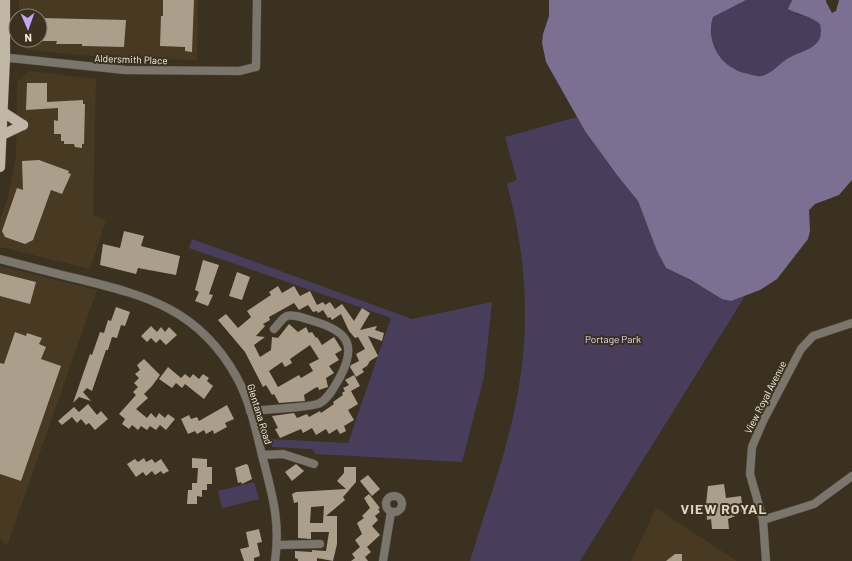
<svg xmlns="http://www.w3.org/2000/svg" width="852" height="561" font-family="Barlow,sans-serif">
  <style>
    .built { fill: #473922 }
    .green { fill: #483e5b }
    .water { fill: #7b7091 }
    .building { fill: #ab9f8c; fill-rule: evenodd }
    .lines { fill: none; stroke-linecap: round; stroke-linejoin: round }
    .minor-casing { stroke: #595040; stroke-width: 9 }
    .major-casing { stroke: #595040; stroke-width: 11 }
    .minor { stroke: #7a756d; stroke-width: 8 }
    .major { stroke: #c1b7a6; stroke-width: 10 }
    .labels { text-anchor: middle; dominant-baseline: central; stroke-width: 4; stroke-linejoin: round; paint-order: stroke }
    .street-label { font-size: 10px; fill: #f8f2e7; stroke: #3b3120 }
    .park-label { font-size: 10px; fill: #e2d7fa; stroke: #3b3120 }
    .district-label { font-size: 14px; font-weight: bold; letter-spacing: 1px; fill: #e2d5c1; stroke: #3b3120 }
  </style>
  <rect width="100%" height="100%" fill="#3b3120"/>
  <g class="built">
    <path d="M19,0H198L197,60L112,58L27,50L18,40H40V16H19Z"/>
    <path d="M29,71L96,79L93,215L106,220L90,269L0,247V219L8,197L16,157L17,82Z"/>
    <path d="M0,266L97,290L7,546L0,539Z"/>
    <path d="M656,508L737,561H631Z"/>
  </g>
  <g class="green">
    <path d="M746,0H792L790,2L796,14L813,18L820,24C826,51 800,49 784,61C776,67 771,74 761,76C758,77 752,75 749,74C722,70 706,43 713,17Z"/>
    <path d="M577,117L585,131L617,175L638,201L657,251L666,268L731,301L745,296L580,561H470C486,507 507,453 517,397C531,325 526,254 507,184L517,180L505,137Z"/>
    <path d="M192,239L412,319L492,302L484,377L462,462L316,454L312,449L272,447L270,439L348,443L391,318L189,248Z"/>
    <path d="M254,482L259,499L222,508L218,491Z"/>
  </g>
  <path class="water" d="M549,0H746L713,17C705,43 722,70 749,74C753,75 758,77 761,76C771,74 776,67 784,61C800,49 826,51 820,24C811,16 799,15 788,9L792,0H826V2L832,13L836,11L839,0H852V180L839,195L815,204L809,210L810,231L808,239L777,279L760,290L731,301L722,299L691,280L666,268L657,251L638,201L617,175L585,131L546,62L542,43L543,34L549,16Z"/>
  <g class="building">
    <path d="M163,0H194L192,52L185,51V47L160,46L161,16H163Z"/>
    <path d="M40,18L126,20L124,47L82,46V44H56L57,41H40Z"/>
    <path d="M27,83H47V102L83,100V104H85L84,144H82V148L75,147L74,144H64V141H61V134H54V120L58,121V108L26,110Z"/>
    <path d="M39,160L69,171L68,173L71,174L62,194L51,190L33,240L25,244L5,237L2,231L17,188L23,190L22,161Z"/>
    <path d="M124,231L144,236L141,246L180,256L176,275L138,268L136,274L100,265L103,244L120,248Z"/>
    <path d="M203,260L219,265L209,294L213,295L208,306L195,301L199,292L195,290Z"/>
    <path d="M237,272L250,277L242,300L229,296Z"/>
    <path d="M0,273L36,282L30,304L0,296Z"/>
    <path d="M278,286L282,293L294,286L300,296L310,291L317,305L323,302L325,305L330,302L335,309L342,304L354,321L362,308L370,313L360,330L377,326L375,330L384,333L382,341L368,336L378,356L370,361L367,366L362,369L364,372L356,377L350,367L351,365L359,361L356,354L365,349L358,337L355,338L349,331L341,314L332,320L330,317L328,318L323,310L318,313L317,311L313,312L308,305L299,310L294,303L269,317L270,320L263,324L265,326L256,336L265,337L254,345L260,357L271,350L272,337L278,338L289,324L298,332L306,327L309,333L312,332L316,338L317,337L322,345L334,337L342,350L335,354L339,360L329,366L334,373L326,378L328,387L319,390L318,387L315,388L304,395L305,401L279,403L274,394L272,395L266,385L263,387L245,352L218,320L226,314L238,328L251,317L247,311L271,295L269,292ZM310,345L319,359L309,364L313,371L301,378L299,375L278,387L269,371L282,362L285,367L292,363L290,359Z"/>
    <path d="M116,307L130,312L125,326L121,325L117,338L112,337L108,350H106L92,391L87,388L83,392L91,401L79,397L73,403L90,354L92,355L100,332L104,333L108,320L111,321Z"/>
    <path d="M151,326L157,332L161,327L165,332L169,327L177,335L166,345L160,339L156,343L151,338L147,342L141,336Z"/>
    <path d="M15,332L26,336L27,333L42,338L39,344L46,347L41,359L61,366L21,481L0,474V363L4,364Z"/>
    <path d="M144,359L160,375L152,386L144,394L148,398L136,409L147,418L151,413L156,418L159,413L165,418L168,414L175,419L166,430L160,425L156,430L150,426L147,430L141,426L138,430L132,425L129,429L122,424L125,419L119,414L136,395L133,392L138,387L134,383L139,378L135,374L140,370L137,365Z"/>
    <path d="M168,367L181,378L185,374L190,378L193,374L199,379L203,374L209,378L207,381L213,386L204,399L185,384L182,388L176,383L172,388L159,379Z"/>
    <path d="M354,375L360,386L351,391L358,404L348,410L354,420L344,426L346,431L340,434L337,429L329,434L326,429L316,435L312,428L303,433L301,429L280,438L275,429L278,428L272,416L294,413L297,418L307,414L309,417L320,411L321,413L334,404L333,402L343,395L342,393L345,391L343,388L349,385L345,380Z"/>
    <path d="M88,404L97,415L101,411L108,419L95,430L89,423L86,425L81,419L77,423L72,417L62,425L58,421L74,407L79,412Z"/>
    <path d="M227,405L234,419L225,423L227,427L214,434L213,430L206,434L204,430L197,434L195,431L188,434L181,419L189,415L191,419L197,417L199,421Z"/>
    <path d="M144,458L146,462L152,459L155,463L161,459L169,471L163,474L161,471L155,475L152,471L146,476L143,472L136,477L127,464L135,459L138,462Z"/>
    <path d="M192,458L207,459V467H212V484H207V490H202V497L197,496V504H187L188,490H192V483H197L198,468H192Z"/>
    <path d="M246,464L248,465L252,479L242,484L241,482L238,483L235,468Z"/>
    <path d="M296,464L304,471L292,481L285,472Z"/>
    <path d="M344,467H356V482L343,497L345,500L326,516H337V544L333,561L317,558V561H298V559L295,558V551L312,552V550L326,551L329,532H311V539L298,538V502L294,503L292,494L296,492L346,489L337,481L344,473ZM324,506L323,523H310L311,507Z"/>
    <path d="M368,475L380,489L372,496L360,481Z"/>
    <path d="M724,484L726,498L741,496L743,511L738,512V515L728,519L729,529H712L711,519L707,520L706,504L708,486Z"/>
    <path d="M369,494L380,508L378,509L380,512L375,516L378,520L372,526L380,535L367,547L371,552L365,557L368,561H351L355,558L352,554L360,547L355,540L362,534L357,523L364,518L362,516L370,508L364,498Z"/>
    <path d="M259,529L262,542L257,543L260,556L254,558V561H244L240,549L249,547L246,532Z"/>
    <path d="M675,554H682V561H666Z"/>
  </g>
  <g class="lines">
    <defs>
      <g id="minor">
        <path d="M0,57L125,70L239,71L256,67L257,0"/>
        <path d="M0,259C27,266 53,273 79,279C148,296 199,310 236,376C249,399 255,426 261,451C271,491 281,519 275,561"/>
        <path d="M250,411C264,409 311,408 320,403C329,398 334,387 339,379C359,343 346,330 310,320C303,318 294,314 287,316C282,318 278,325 274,329"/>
        <path d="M262,455L283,454L314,464"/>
        <circle cx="394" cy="504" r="8"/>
        <path d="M763,520L814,504L852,476"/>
        <path d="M278,545L320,544"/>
        <path d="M383,561L391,512"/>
        <path d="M766,561L763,520L750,474L752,447L763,421L801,349L813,336L852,323"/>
      </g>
      <g id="major">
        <path d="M3,112L23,125"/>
        <path d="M2,135L23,125"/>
        <path d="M0,167L5,58V0"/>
      </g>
    </defs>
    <use href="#minor" class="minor-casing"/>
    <use href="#major" class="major-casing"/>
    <use href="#minor" class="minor"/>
    <use href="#major" class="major"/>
  </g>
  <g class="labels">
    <g class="street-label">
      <text transform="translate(131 59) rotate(2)">Aldersmith Place</text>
      <text transform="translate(765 397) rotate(-63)">View Royal Avenue</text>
      <text transform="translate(260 414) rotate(73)">Glentana Road</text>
    </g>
    <g class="park-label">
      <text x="613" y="339">Portage Park</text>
    </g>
    <g class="district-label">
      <text x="724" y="508">VIEW ROYAL</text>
    </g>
  </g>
  <g transform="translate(28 28) rotate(178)"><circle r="19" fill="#3b3120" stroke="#877e70"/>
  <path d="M0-3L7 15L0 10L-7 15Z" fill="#c1a8f3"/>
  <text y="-6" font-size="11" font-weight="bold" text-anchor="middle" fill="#f8f2e7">N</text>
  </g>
</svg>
